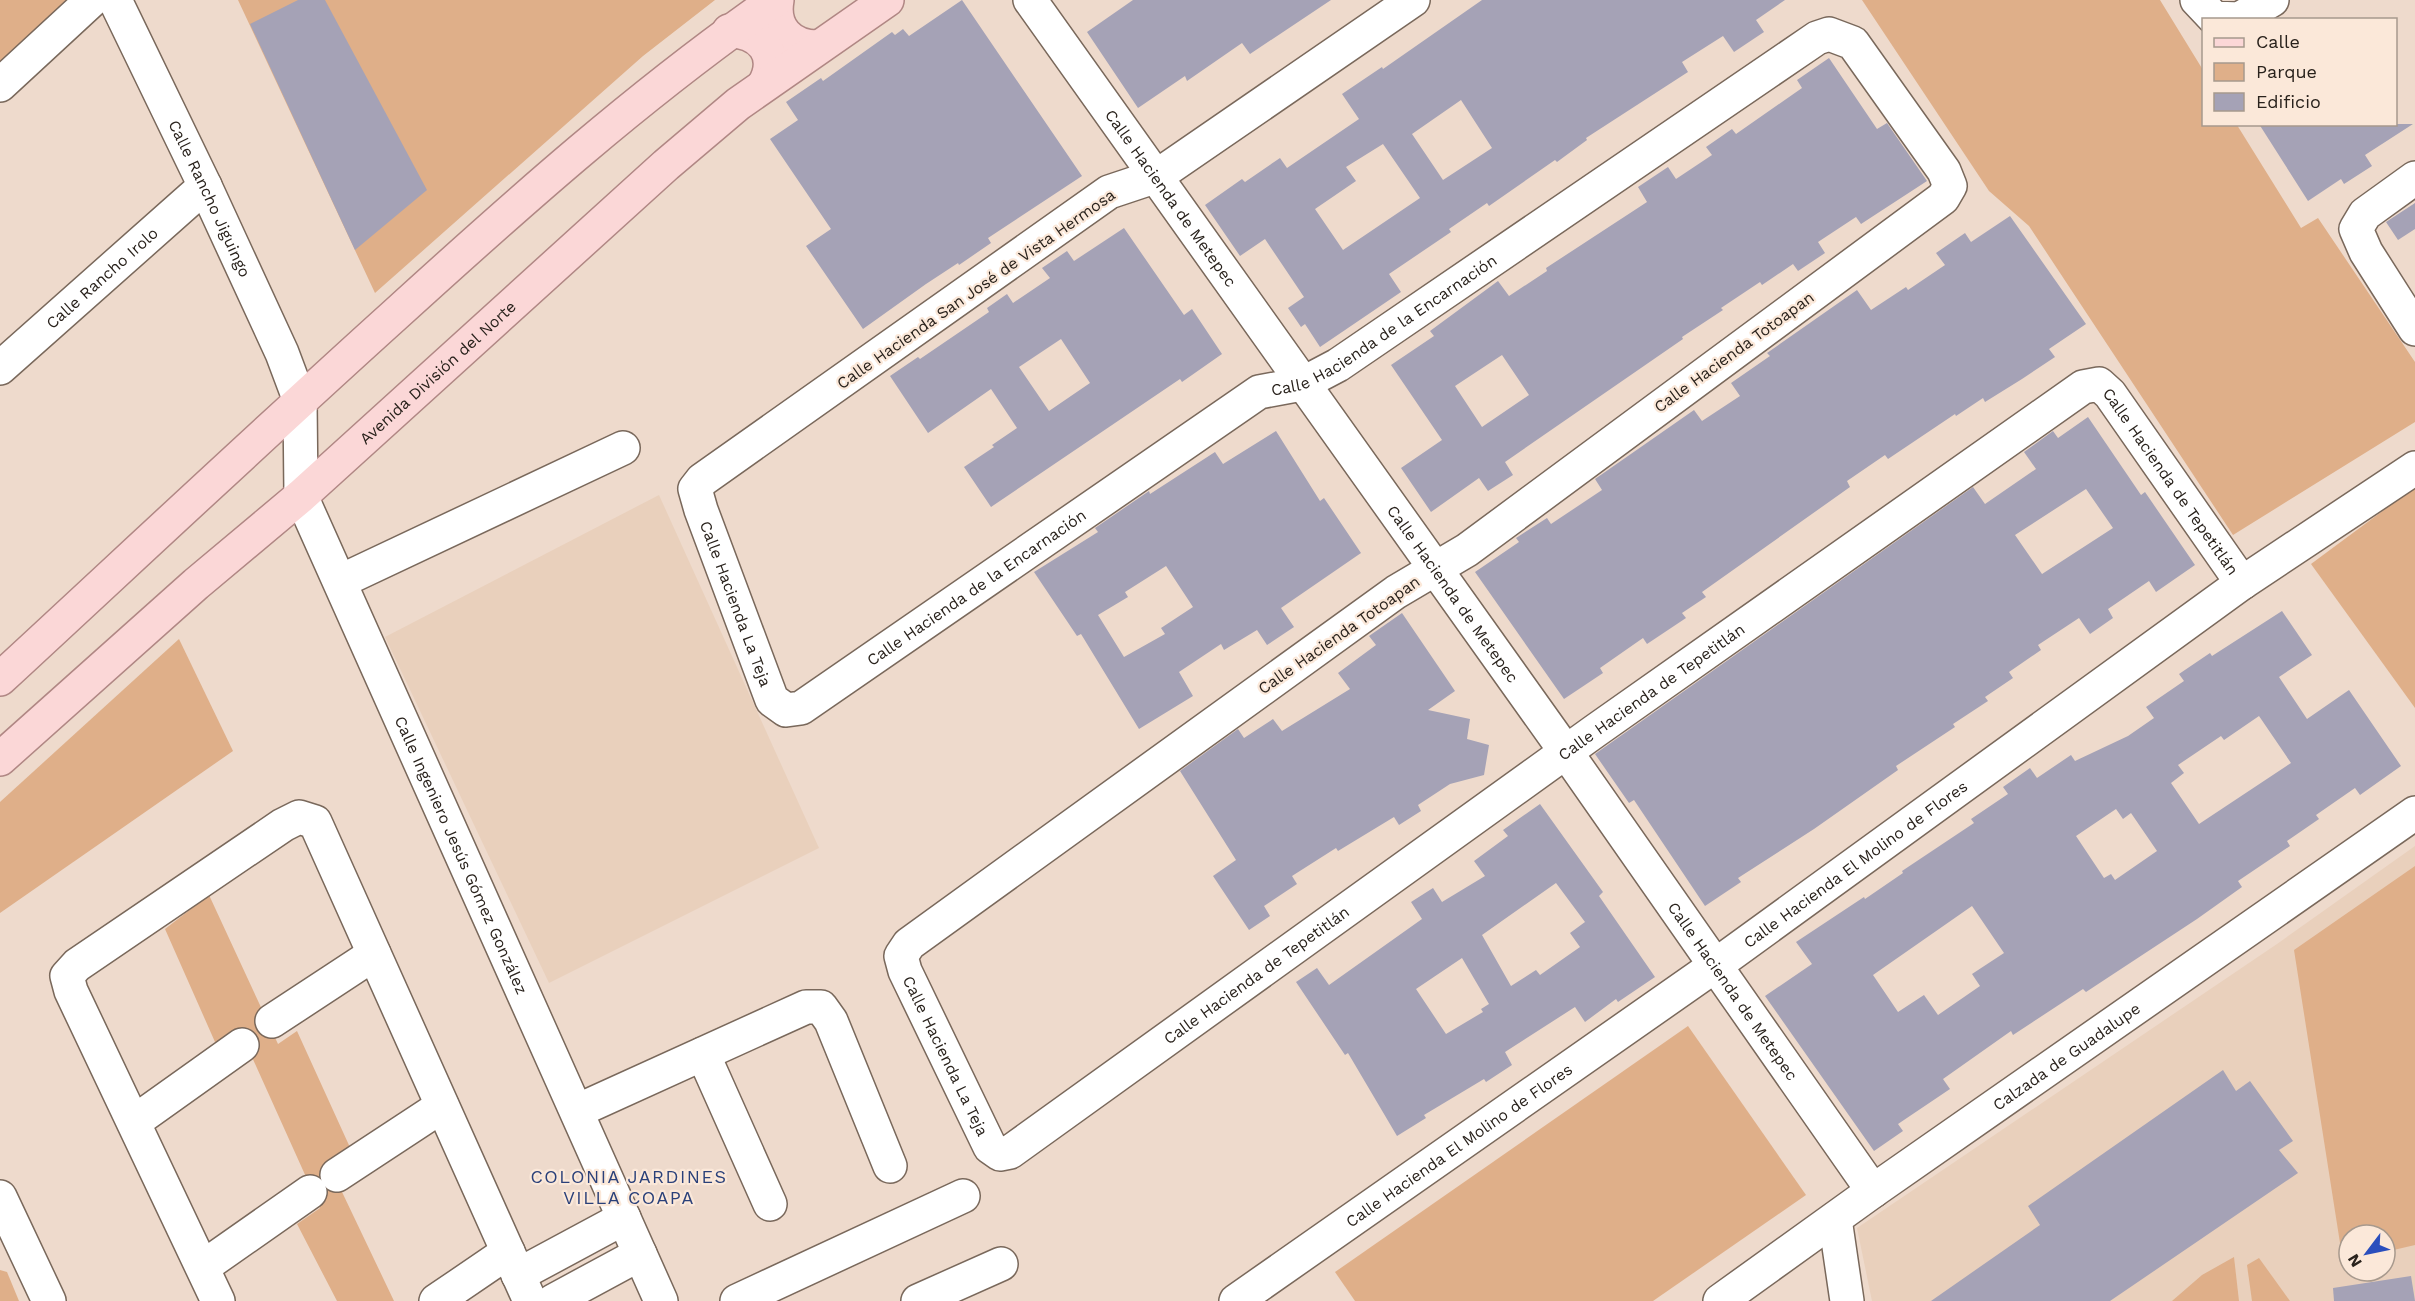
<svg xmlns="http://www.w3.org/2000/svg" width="2415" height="1301" font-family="'Work Sans',sans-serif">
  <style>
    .built { fill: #e9d0bc; fill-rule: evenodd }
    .green { fill: #dfaf89 }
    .building { fill: #a5a2b6; fill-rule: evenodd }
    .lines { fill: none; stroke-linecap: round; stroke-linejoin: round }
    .minor-casing { stroke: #79685b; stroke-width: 36 }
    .major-casing { stroke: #b08784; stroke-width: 36 }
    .minor { stroke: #fff; stroke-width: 33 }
    .major { stroke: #fbd7d7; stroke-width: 33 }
    .labels { text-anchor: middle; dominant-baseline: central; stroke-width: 4.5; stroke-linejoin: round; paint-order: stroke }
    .street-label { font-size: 16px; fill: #29221c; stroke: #fbe8d9 }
    .neighbourhood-label { font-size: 18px; letter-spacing: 1.5px; fill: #2a4079; stroke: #fbe8d9 }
  </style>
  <rect width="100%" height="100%" fill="#eedacc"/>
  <g class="built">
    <path d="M659,495L819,848L549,983L385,637Z"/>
    <path d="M2415,846V1301H1872L1857,1228L2277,944ZM2349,1235H2385V1271H2349Z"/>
  </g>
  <g class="green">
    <path d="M0,0H74L0,70Z"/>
    <path d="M238,0H715L643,56L375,293Z"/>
    <path d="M1862,0H2160L2203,70L2204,124L2237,125L2301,228L2318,218L2415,362V422L2233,535L2029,226L1989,191Z"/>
    <path d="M2415,487V708L2311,564Z"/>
    <path d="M179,639L233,751L0,913V802Z"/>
    <path d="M2415,866V1245L2385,1252V1235H2349V1261L2343,1262L2294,950Z"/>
    <path d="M209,895L278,1044L297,1031L353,1154L332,1171L394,1301H337L297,1224L320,1208L242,1035L219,1051L165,929Z"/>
    <path d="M1688,1026L1806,1195L1653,1301H1355L1335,1272Z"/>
    <path d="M2234,1257L2239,1301H2172L2202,1275Z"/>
    <path d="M2259,1258L2290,1301H2252L2247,1265Z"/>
    <path d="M0,1270L7,1272L19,1301H0Z"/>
  </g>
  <g class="building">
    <path d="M298,0H325L427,190L355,250L250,24Z"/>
    <path d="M962,0L1082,176L988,238L991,243L959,265L958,263L926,284L863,329L806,246L831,229L770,139L798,120L786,102L821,78L823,81L892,32L895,35L903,29L909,36Z"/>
    <path d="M1133,0H1331L1250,54L1242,43L1187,81L1185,76L1138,108L1087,32Z"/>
    <path d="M1482,0H1785L1756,20L1764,32L1734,52L1723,36L1682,62L1688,72L1586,138L1587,140L1557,162L1555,160L1489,206L1487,203L1449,229L1451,232L1389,274L1401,292L1320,347L1305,324L1301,327L1288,308L1304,297L1265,239L1240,256L1205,205L1242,179L1245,182L1280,158L1287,168L1359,119L1342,94L1382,67L1383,69ZM1461,100L1492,148L1443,180L1412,134ZM1383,144L1420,198L1343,250L1315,209L1356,181L1346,167Z"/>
    <path d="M1829,58L1877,129L1887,123L1927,181L1861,224L1856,217L1818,242L1825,253L1798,271L1793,264L1762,285L1760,282L1721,308L1723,310L1682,337L1683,339L1505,462L1513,475L1488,491L1479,478L1431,512L1401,468L1442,440L1391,365L1434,336L1430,331L1498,281L1509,296L1547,271L1546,268L1647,202L1638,187L1668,167L1676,179L1712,155L1706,147L1732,129L1736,134L1802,88L1797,80ZM1502,355L1529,395L1482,427L1455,386Z"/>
    <path d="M2259,124H2413L2365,155L2372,166L2344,184L2341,179L2308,201Z"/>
    <path d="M2415,203V229L2398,240L2386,222Z"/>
    <path d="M2010,216L2086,324L2049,349L2055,357L2022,379L1985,402L1983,398L1956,416L1955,414L1888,459L1885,455L1847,481L1850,487L1702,592L1706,597L1682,613L1686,618L1647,644L1643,638L1600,668L1603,673L1564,699L1475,572L1519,542L1516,538L1547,518L1551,524L1602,490L1595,479L1694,410L1702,421L1740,396L1731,383L1770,356L1767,353L1857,290L1871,310L1906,287L1908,290L1945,265L1936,253L1965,233L1971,242Z"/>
    <path d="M1124,228L1184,315L1192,309L1222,354L1182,382L1180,379L991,507L964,467L994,447L992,445L1017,428L991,389L928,433L890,376L918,357L920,359L989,312L987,308L1007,294L1013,303L1050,278L1042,268L1067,251L1074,261ZM1061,339L1090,383L1049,411L1019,367Z"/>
    <path d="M2088,417L2141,495L2145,492L2195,565L2156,592L2149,581L2108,609L2113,618L2090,634L2079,618L2038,645L2041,650L2009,672L2013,678L1985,697L1988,701L1953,724L1955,727L1896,766L1898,770L1814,829L1738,878L1741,882L1705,906L1634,800L1629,803L1595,754L1973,487L1985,504L2036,469L2024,452L2053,431L2058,438ZM2086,489L2113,528L2042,574L2015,535Z"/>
    <path d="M1276,431L1320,501L1324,498L1361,553L1281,608L1294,627L1267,645L1257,630L1224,650L1221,644L1179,672L1193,696L1139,729L1081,634L1077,636L1034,572L1098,532L1095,528L1149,491L1150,494L1215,452L1223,464ZM1166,566L1193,607L1161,628L1165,634L1124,657L1098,615L1128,597L1125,592Z"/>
    <path d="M2282,611L2312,655L2279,677L2307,719L2349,690L2401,766L2360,795L2355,788L2316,815L2319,819L2287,841L2290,846L2238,881L2242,887L2197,919L2086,992L2083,989L2013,1035L2011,1031L1943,1079L1950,1089L1898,1124L1903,1131L1874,1151L1765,996L1812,964L1796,942L1864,897L1865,899L1903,873L1902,871L1974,823L1971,819L2008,794L2003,787L2030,768L2037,778L2071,755L2075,761L2128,736L2154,718L2146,707L2184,681L2179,674L2210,653L2212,656ZM2259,716L2291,763L2199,824L2171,783L2184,773L2178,765L2221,736L2224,740ZM2116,809L2123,819L2131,813L2157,851L2115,880L2111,874L2104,878L2076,836ZM1972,906L2004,953L1972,974L1980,986L1938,1015L1924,995L1898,1012L1873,975Z"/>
    <path d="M1402,613L1455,691L1428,710L1470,719L1467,739L1489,745L1484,775L1450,784L1418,805L1421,811L1399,825L1394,817L1338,851L1336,848L1292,876L1297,884L1264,906L1270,916L1249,930L1213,876L1236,860L1180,771L1238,729L1244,738L1273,719L1282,731L1350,689L1338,673L1376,645L1369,636Z"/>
    <path d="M1540,804L1603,892L1599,896L1655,977L1618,1002L1616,999L1585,1022L1575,1007L1505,1052L1512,1065L1486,1082L1484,1079L1424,1115L1426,1118L1397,1136L1348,1053L1345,1055L1296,982L1317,968L1329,985L1422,919L1411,902L1433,888L1442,902L1485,876L1474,861L1508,836L1503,830ZM1556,883L1585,922L1570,933L1580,947L1540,975L1536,970L1511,986L1482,935ZM1462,958L1489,1004L1481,1009L1483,1012L1446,1034L1416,989Z"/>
    <path d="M2223,1070L2236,1091L2250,1081L2293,1141L2279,1150L2298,1173L2110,1301H1931L2040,1225L2028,1206Z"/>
    <path d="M2411,1276L2415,1301H2334L2333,1288Z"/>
  </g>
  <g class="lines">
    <defs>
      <g id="minor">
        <path id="s1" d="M115,0L205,186L282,353L300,401L301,496L661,1301"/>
        <path id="s2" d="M1030,0L1566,752L1873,1191"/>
        <path id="s3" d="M1413,0L1157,176L1109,192L702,480L695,489L701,510L772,700L786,710L801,708L1259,392L1302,384L1338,365L1817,38L1829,34L1853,43L1944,171L1950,186L1943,198L1467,550L1396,592L909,944L901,956L905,971L990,1147L1000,1154L1010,1152L1595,731L2083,387L2099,384L2110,394L2242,583"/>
        <path d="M2197,0L2214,18L2239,19L2272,0"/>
        <path d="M0,85L92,0"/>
        <path d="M2415,178L2365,214L2356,229L2366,252L2415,329"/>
        <path id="s4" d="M0,368L205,186"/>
        <path d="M341,581L623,448"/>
        <path d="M272,1021L374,954"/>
        <path d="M703,1054L770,1204"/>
        <path d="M577,1111L806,1007H821L831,1021L890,1166"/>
        <path d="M134,1122L242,1045"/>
        <path d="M337,1175L442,1106"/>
        <path d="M0,1197L49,1301"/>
        <path d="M1835,1219L1847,1301"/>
        <path d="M203,1267L310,1192"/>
        <path d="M518,1275L624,1218"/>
        <path d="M218,1301L71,991L67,976L77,965L283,825L299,817L315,822L530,1301"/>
        <path d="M436,1301L508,1252"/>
        <path d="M553,1301L640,1254"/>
        <path d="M737,1301L963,1196"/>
        <path d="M918,1301L1001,1264"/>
        <path id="s5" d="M1236,1301L1716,965L2242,583L2415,468"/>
        <path id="s6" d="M1720,1301L1873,1191L2415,813"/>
      </g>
      <g id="major">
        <path d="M777,0C772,28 790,47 817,47"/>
        <path d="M729,31C761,31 781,55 764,85"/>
        <path d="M0,679C132,557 263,434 396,314C518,203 640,94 775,0"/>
        <path id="s7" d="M0,759L196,584L301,496L666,165L738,104L887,0"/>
      </g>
    </defs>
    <use href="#minor" class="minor-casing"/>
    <use href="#major" class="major-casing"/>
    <use href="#minor" class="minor"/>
    <use href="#major" class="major"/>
  </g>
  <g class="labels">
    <g class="street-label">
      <text stroke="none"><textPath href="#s2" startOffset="243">Calle Hacienda de Metepec</textPath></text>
      <text stroke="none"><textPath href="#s1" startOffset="220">Calle Rancho Jiguingo</textPath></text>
      <text stroke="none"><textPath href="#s4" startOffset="136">Calle Rancho Irolo</textPath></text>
      <text transform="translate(976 289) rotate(-35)">Calle Hacienda San José de Vista Hermosa</text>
      <text stroke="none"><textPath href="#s3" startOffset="1828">Calle Hacienda de la Encarnación</textPath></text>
      <text transform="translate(1734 352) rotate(-36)">Calle Hacienda Totoapan</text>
      <text stroke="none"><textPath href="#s7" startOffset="584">Avenida División del Norte</textPath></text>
      <text stroke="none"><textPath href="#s3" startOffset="5553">Calle Hacienda de Tepetitlán</textPath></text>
      <text stroke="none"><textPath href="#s3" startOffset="1341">Calle Hacienda de la Encarnación</textPath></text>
      <text stroke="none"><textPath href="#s2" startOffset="729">Calle Hacienda de Metepec</textPath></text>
      <text stroke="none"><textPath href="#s3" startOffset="993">Calle Hacienda La Teja</textPath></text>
      <text transform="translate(1339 635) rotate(-35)">Calle Hacienda Totoapan</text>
      <text stroke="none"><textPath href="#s3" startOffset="4887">Calle Hacienda de Tepetitlán</textPath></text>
      <text stroke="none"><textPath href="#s1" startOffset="930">Calle Ingeniero Jesús Gómez González</textPath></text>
      <text stroke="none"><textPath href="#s5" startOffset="758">Calle Hacienda El Molino de Flores</textPath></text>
      <text stroke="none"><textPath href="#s3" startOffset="4401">Calle Hacienda de Tepetitlán</textPath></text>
      <text stroke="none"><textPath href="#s2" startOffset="1215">Calle Hacienda de Metepec</textPath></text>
      <text stroke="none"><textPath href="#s3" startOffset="3974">Calle Hacienda La Teja</textPath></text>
      <text stroke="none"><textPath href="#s6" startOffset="424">Calzada de Guadalupe</textPath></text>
      <text stroke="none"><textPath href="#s5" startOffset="272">Calle Hacienda El Molino de Flores</textPath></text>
    </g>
    <g class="neighbourhood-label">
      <text x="629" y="1176">COLONIA JARDINES<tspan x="629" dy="21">VILLA COAPA</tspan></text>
    </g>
  </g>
  <rect x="2202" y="18" width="195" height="108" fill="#fbe8d9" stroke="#a7998d" stroke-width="1.5"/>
  <rect x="2214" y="38" width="30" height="9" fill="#fbd7d7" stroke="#a7998d" stroke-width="1.5"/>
  <text x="2256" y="48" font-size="18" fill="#29221c">Calle</text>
  <rect x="2214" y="63" width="30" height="18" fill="#dfaf89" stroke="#a7998d" stroke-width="1.5"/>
  <text x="2256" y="78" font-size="18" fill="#29221c">Parque</text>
  <rect x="2214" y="93" width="30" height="18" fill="#a5a2b6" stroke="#a7998d" stroke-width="1.5"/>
  <text x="2256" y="108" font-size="18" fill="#29221c">Edificio</text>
  <g transform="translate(2367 1253) rotate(238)"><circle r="28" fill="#fbe8d9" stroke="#a7998d" stroke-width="1.5"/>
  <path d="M0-4.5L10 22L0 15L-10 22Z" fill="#2a4ebd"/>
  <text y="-9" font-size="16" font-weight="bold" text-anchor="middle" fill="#29221c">N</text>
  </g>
</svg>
